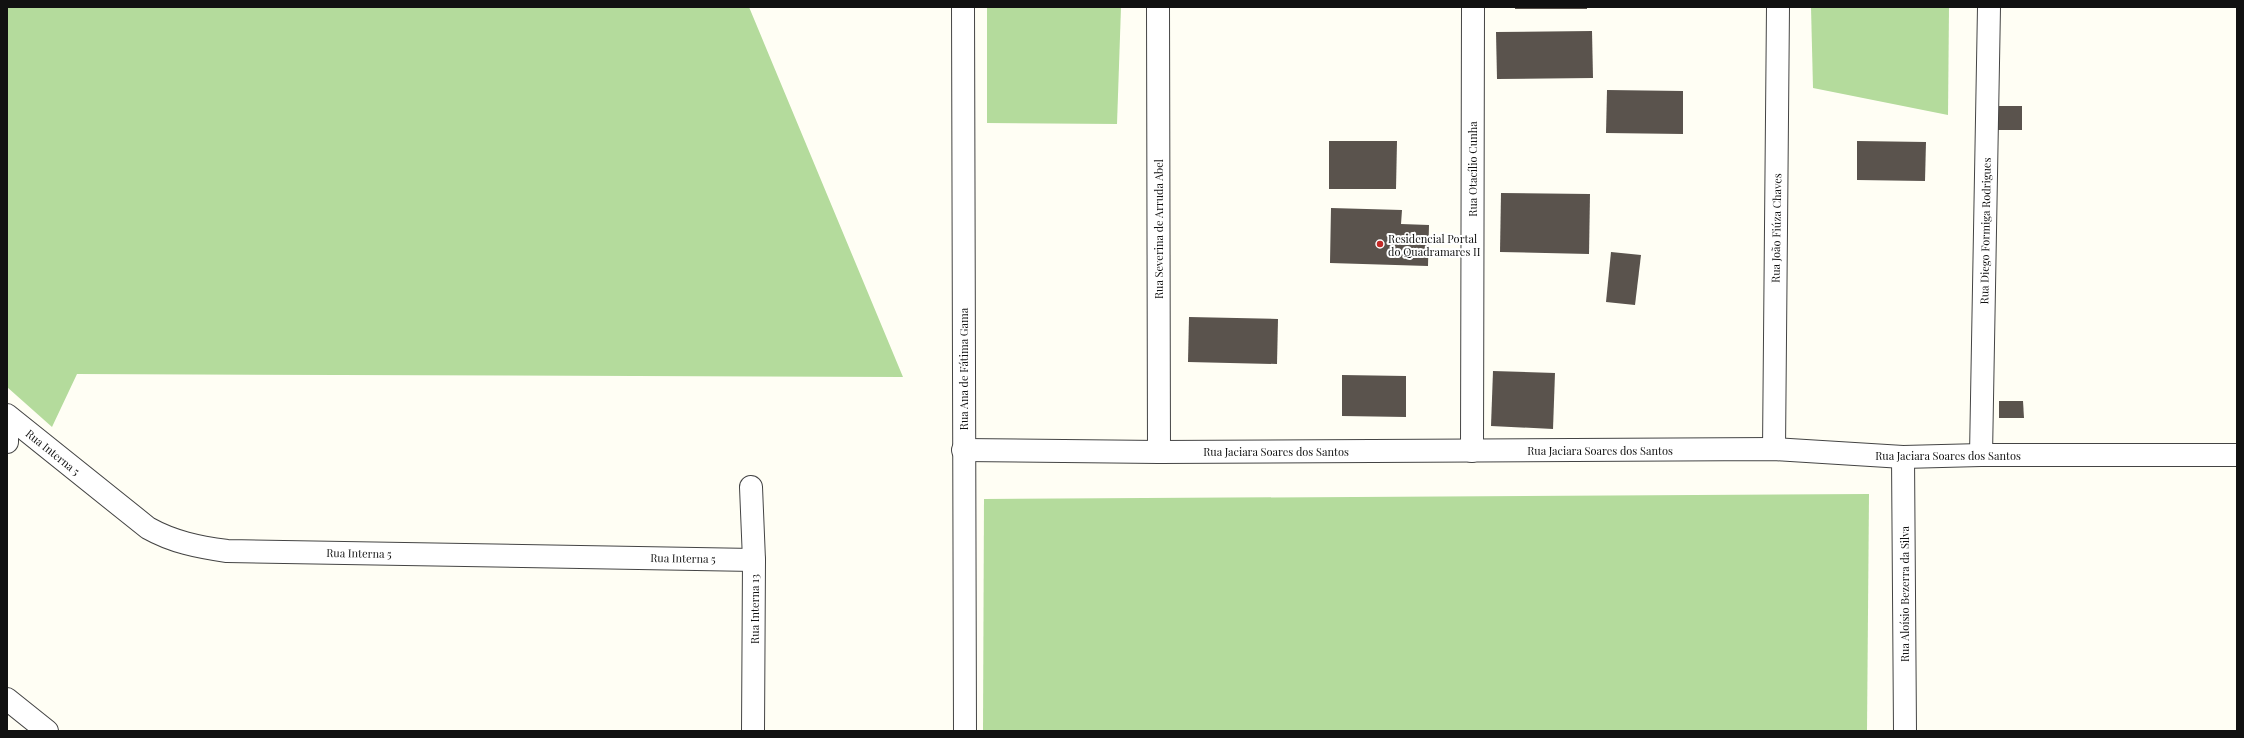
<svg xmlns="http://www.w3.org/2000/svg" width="2244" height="738" font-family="'Playfair Display',serif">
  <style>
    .forest { fill: #b4db9c }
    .building { fill: #5a534d }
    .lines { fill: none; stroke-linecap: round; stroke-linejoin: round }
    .minor-casing { stroke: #444; stroke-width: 24 }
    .minor { stroke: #fff; stroke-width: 22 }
    .poi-dot { fill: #c22b28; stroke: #fff; stroke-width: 1.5 }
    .labels { text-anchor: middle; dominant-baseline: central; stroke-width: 4; stroke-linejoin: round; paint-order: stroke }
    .street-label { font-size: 11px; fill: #111; stroke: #fff }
    .poi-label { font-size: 11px; fill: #111; stroke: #fff; text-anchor: start }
  </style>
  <rect width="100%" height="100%" fill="#fffef4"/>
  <g class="forest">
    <path d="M7,7H749L903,377L77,374L52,427L7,387Z"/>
    <path d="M987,7H1121L1117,124L987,123Z"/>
    <path d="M1811,7H1949L1948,115L1813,88Z"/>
    <path d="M1869,494L1867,731H983L984,499Z"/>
  </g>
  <g class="building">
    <rect x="1515" y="7" width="72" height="2"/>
    <path d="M1592,31L1593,78L1497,79L1496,32Z"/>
    <path d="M1607,90L1683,91V134L1606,133Z"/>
    <rect x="1994" y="106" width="28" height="24"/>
    <path d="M1329,141H1397L1396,189H1329Z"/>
    <path d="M1857,141L1926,142L1925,181L1857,180Z"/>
    <path d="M1501,193L1590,194L1589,254L1500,252Z"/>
    <path d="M1331,208L1402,210L1401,224L1429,225L1428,266L1330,263Z"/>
    <path d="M1611,252L1641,255L1635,305L1606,302Z"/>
    <path d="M1189,317L1278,319L1277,364L1188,362Z"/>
    <path d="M1493,371L1555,373L1553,429L1491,426Z"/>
    <path d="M1342,375L1406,376V417L1342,416Z"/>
    <path d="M1999,401H2023L2024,418H1999Z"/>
  </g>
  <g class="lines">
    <defs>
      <g id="minor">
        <path d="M963,7L965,731"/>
        <path d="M1158,7L1159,452"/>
        <path d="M7,415L148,528C173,542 198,547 227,551L754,560"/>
        <path d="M7,430V442"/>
        <path d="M1774,449L1778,7"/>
        <path d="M963,450L1159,452L1774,449L1903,457L1981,455H2237"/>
        <path d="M1472,451L1473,7"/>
        <path d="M1981,455L1989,7"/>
        <path d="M1903,457L1905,731"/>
        <path d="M751,487L754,560L753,731"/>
        <path d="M7,699L47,731"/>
      </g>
    </defs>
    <use href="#minor" class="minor-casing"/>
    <use href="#minor" class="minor"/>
  </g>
  <circle class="poi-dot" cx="1380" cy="244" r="4"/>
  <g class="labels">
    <g class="street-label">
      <text transform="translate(1472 169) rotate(-90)">Rua Otacílio Cunha</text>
      <text transform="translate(1776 228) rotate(-89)">Rua João Fiúza Chaves</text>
      <text transform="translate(1158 229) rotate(-90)">Rua Severina de Arruda Abel</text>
      <text transform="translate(1985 231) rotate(-89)">Rua Diego Formiga Rodrigues</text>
      <text transform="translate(963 369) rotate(-90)">Rua Ana de Fátima Gama</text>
      <text x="1600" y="450">Rua Jaciara Soares dos Santos</text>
      <text x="1276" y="451">Rua Jaciara Soares dos Santos</text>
      <text transform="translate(53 452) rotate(39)">Rua Interna 5</text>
      <text x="1948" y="455">Rua Jaciara Soares dos Santos</text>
      <text transform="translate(359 553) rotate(1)">Rua Interna 5</text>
      <text transform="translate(683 558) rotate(1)">Rua Interna 5</text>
      <text transform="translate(1904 594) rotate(-90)">Rua Aloísio Bezerra da Silva</text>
      <text transform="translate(754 609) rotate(-90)">Rua Interna 13</text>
    </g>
    <g class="poi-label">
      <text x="1388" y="238">Residencial Portal<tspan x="1388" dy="13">do Quadramares II</tspan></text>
    </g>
  </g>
  <rect width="2244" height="738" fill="none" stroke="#111111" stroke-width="16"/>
</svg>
